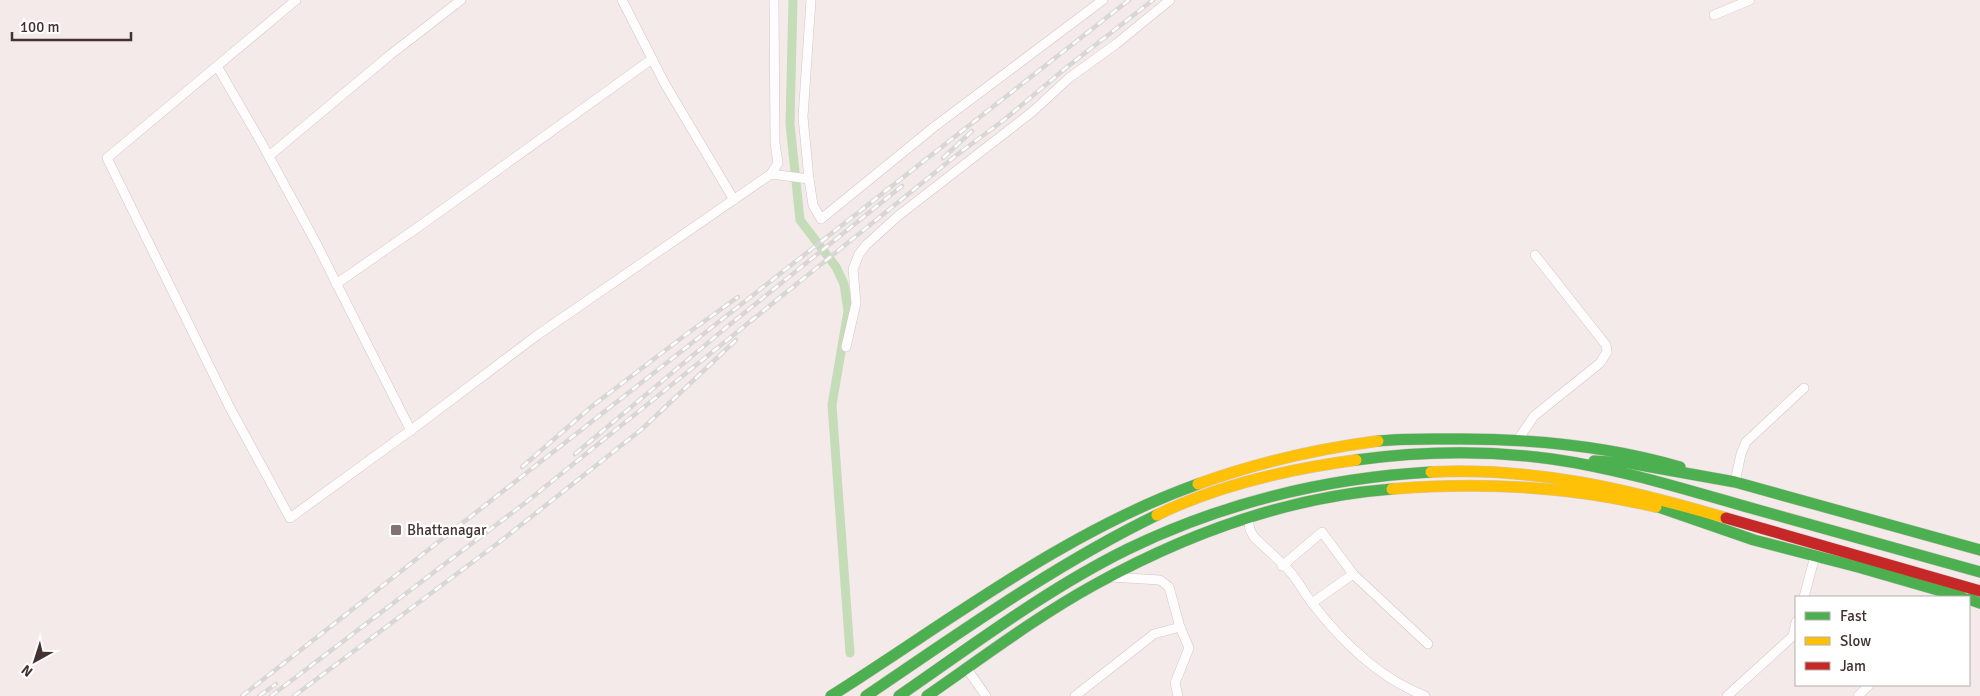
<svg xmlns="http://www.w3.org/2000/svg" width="1980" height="696" font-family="Signika,sans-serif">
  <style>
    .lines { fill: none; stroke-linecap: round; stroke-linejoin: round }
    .canal { stroke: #c4dcb8; stroke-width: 9 }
    .street-casing { stroke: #d3c5c5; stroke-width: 10 }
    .fast-casing { stroke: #d3c5c5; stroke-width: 12 }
    .slow-casing { stroke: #d3c5c5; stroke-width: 12 }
    .jam-casing { stroke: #d3c5c5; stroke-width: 12 }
    .street { stroke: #fefcfc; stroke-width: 9 }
    .fast { stroke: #4caf50; stroke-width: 11 }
    .slow { stroke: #ffc107; stroke-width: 11 }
    .jam { stroke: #c62828; stroke-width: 11 }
    .rail-casing { stroke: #d9d6d6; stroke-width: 4.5 }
    .rail { stroke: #fff; stroke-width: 2.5; stroke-dasharray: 8; stroke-linecap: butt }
    .poi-dot { fill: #827272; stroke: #fff; stroke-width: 2 }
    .labels { text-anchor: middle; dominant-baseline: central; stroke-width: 4.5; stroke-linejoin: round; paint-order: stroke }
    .poi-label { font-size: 15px; fill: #443131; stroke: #fff; text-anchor: start }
  </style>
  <rect width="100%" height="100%" fill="#f5eaea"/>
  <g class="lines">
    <path class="canal" d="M793,0L790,124L800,220L836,267L844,284L848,311L832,405L850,653"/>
    <defs>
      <g id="street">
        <path d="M296,0L107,158L230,408L290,518L422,422L536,336L771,174L778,163L775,143L774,0"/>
        <path d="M622,0L665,84L734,200"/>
        <path d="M811,0L803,117L809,179L813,205L821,219L934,127L1103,0"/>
        <path d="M1714,15L1750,0"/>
        <path d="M217,66L261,142L315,241L411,431"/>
        <path d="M269,156L390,55L461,0"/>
        <path d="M771,174L809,179"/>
        <path d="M336,284L424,223L652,59"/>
        <path d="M846,347L856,303L853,269L859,254L866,245L898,216L1032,112L1069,78L1116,44L1170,0"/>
        <path d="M1517,441L1534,416L1600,363L1607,352L1606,345L1535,255"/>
        <path d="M1735,482L1741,454L1746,442L1804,388"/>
        <path d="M1248,517L1250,530L1254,537C1266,549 1281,561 1292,574C1299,583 1305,594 1312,603C1342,642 1379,678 1425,696"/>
        <path d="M1282,566L1322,532L1353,574L1428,644"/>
        <path d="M1110,577L1160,580L1169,587L1180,627L1189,648L1175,683L1178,696"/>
        <path d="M1804,597L1815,556"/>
        <path d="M1312,603L1353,574"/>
        <path d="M967,669L986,696"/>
        <path d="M1075,696L1154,634L1180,627"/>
        <path d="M1727,696L1793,636L1796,622"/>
        <path d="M1858,696L1869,685"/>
      </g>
      <g id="fast">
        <path d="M1378,441C1406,438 1434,439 1461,439C1536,439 1608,446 1680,467"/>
        <path d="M1356,460C1422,451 1487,450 1552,459C1622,469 1690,491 1758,510C1832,531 1906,551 1980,572"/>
        <path d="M1594,461L1629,463L1735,482L1980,550"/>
        <path d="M1647,503L1754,540L1858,567L1962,597"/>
        <path d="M1969,599L1980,603"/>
        <path d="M831,696C950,621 1064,532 1198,484"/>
        <path d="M866,696C959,633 1056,564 1157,515"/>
        <path d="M899,696C973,645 1047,589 1128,549C1223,503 1325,478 1431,472"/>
        <path d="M927,696C982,658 1036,617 1094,585C1186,534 1287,497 1392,489"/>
      </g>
      <g id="slow">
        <path d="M1431,472C1535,467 1627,489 1726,518"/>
        <path d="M1198,484C1256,463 1316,449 1378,441"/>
        <path d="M1392,489C1479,482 1570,486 1656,507"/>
        <path d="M1157,515C1218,485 1289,469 1356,460"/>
      </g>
      <path id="jam" d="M1726,518L1980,591"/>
    </defs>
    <use href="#street" class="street-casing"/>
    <use href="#fast" class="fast-casing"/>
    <use href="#slow" class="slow-casing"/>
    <use href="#jam" class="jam-casing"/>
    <use href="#street" class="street"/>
    <use href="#fast" class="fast"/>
    <use href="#slow" class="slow"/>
    <use href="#jam" class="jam"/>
    <defs>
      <g id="rail">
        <path d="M943,158L972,131"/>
        <path d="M575,454L728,326L902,186"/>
        <path d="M522,467L591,407L688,333L738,297"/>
        <path d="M242,696L1129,0"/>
        <path d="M259,696L276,684"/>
        <path d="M271,696L525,503L958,154L1004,120L1067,67L1153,0"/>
        <path d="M294,696L502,540L642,429L736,340"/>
      </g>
    </defs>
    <use href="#rail" class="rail-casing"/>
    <use href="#rail" class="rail"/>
  </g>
  <rect class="poi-dot" x="390" y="524" width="12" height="12" rx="2.5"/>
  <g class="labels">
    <g class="poi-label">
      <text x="407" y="530">Bhattanagar</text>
    </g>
  </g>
  <rect x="1795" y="596" width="175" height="90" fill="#ffffff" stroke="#b4adad"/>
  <rect x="1805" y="612" width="25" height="8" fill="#4caf50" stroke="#b4adad"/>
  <text x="1840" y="621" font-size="15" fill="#443131">Fast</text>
  <rect x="1805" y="637" width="25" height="8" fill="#ffc107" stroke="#b4adad"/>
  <text x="1840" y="646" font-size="15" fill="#443131">Slow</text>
  <rect x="1805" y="662" width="25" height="8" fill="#c62828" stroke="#b4adad"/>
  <text x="1840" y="671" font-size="15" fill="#443131">Jam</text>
  <g transform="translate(35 661) rotate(219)" stroke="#ffffff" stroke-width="4" paint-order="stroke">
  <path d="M0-4L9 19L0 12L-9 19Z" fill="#443131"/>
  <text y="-8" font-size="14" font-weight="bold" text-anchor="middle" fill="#443131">N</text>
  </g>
  <path d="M12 32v8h119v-8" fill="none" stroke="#443131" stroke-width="2.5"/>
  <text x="20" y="32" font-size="15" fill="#443131" stroke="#ffffff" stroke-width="4" paint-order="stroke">100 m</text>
</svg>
